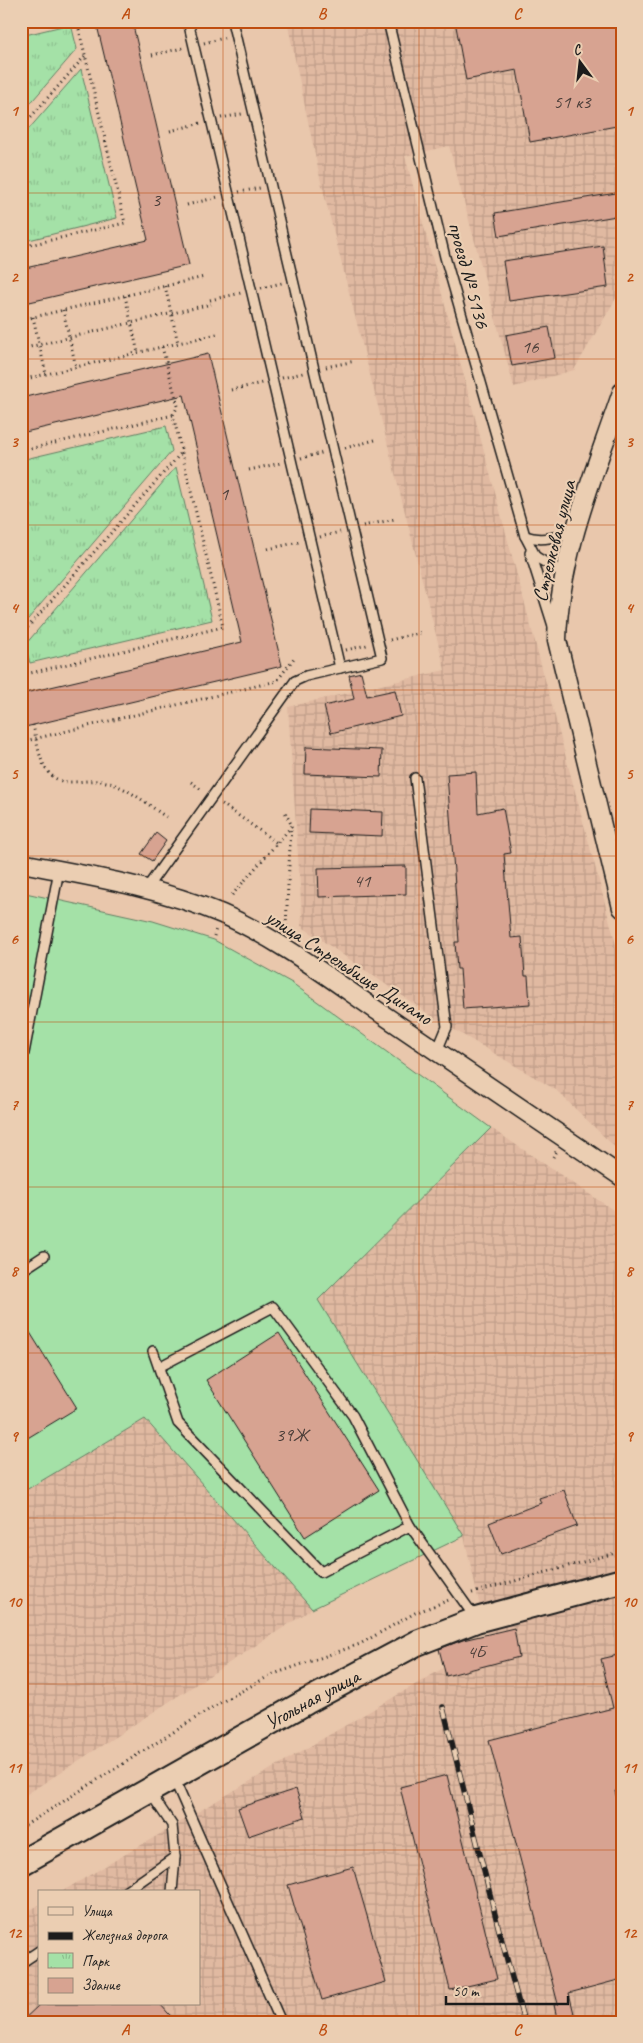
<svg xmlns="http://www.w3.org/2000/svg" width="643" height="2043" font-family="Caveat,sans-serif">
  <style>
    .industrial { fill: url(#industrial-grid) }
    .grass { fill: #a4e1a7; stroke: #607e62 }
    .park { fill: url(#park-tufts); stroke: #607e62 }
    .building { fill: #d7a391; stroke: #1c1c1c }
    .lines { fill: none; stroke-linecap: round; stroke-linejoin: round }
    .lane-casing { stroke: #1c1c1c; stroke-width: 12 }
    .street-casing { stroke: #1c1c1c; stroke-width: 21 }
    .secondary-casing { stroke: #1c1c1c; stroke-width: 28 }
    .path { stroke: #1c1c1c; stroke-width: 3; stroke-dasharray: 1 4; stroke-linecap: butt }
    .lane { stroke: #ebceb2; stroke-width: 9 }
    .street { stroke: #ebceb2; stroke-width: 18 }
    .secondary { stroke: #ebceb2; stroke-width: 24 }
    .rail-casing { stroke: #1c1c1c; stroke-width: 5.5 }
    .rail { stroke: #ebceb2; stroke-width: 4; stroke-dasharray: 11; stroke-linecap: butt }
    .grid { fill: none; stroke: #bf4d0f; stroke-width: 1; stroke-opacity: 0.55 }
    .labels { text-anchor: middle; dominant-baseline: central; stroke-width: 4.5; stroke-linejoin: round; paint-order: stroke }
    .number-label { font-size: 19px; fill: #4b3e39 }
    .street-label { font-size: 21px; fill: #1c1c1c; stroke: #ebceb2 }
    .neatline { fill: none; stroke: #bf4d0f; stroke-width: 2 }
    .grid-label { font-size: 16px; text-anchor: middle; font-weight: bold; fill: #bf4d0f }
  </style>
  <defs>
    <pattern id="industrial-grid" width="8" height="8" patternUnits="userSpaceOnUse" patternTransform="scale(1.25)"><rect width="8" height="8" fill="#e0b9a1"/><path d="M0 4h8M4 0v8" fill="none" stroke="#c09e8a"/></pattern>
    <pattern id="park-tufts" width="24" height="20" patternUnits="userSpaceOnUse" patternTransform="scale(1.25)"><rect width="24" height="20" fill="#a4e1a7"/><path d="M3 7l-1-3M5 7V3M7 7l1-3M15 17l-1-3M17 17v-4M19 17l1-3" fill="none" stroke="#8dc08f"/></pattern>
  </defs>
  <rect width="100%" height="100%" fill="#e9c7ac"/>
  <filter id="ink" filterUnits="userSpaceOnUse"><feTurbulence type="fractalNoise" baseFrequency=".02" numOctaves="2"/><feDisplacementMap in="SourceGraphic" scale="10" xChannelSelector="R" yChannelSelector="G"/><feConvolveMatrix kernelMatrix="1 2 1 2 8 2 1 2 1" color-interpolation-filters="sRGB"/></filter>
  <g filter="url(#ink)">
    <g class="industrial">
      <path d="M287,21H622V288L574,370L514,387L449,146L405,156L622,967V1154L556,1090L436,1019L301,926L302,915L288,707L445,670L320,178Z"/>
      <path d="M491,1128L622,1216V2022H21V1915L39,1905V2004H199V1892H61L488,1642L464,1536L318,1300Z"/>
      <path d="M145,1419L312,1609L24,1796L21,1791V1493Z"/>
    </g>
    <path class="grass" d="M21,892L153,921L214,940L292,983L491,1128L318,1300L464,1536L312,1609L145,1419L21,1493Z"/>
    <g class="park">
      <path d="M71,24L77,49L21,114V36Z"/>
      <path d="M81,69L117,218L21,242V138Z"/>
      <path d="M166,426L172,451L22,626L21,460Z"/>
      <path d="M176,467L212,620L30,663L25,645Z"/>
    </g>
    <g class="building">
      <path d="M96,21H132L189,265L21,304V269L148,240Z"/>
      <path d="M455,21H622V125L530,142L517,70L466,80Z"/>
      <path d="M622,192V215L499,236L495,213Z"/>
      <path d="M603,246L608,287L509,301L503,261Z"/>
      <path d="M549,327L555,358L512,366L506,335Z"/>
      <path d="M208,354L282,666L21,728V694L242,642L184,395L21,433V398Z"/>
      <path d="M361,672L367,696L395,690L401,716L331,733L324,706L354,699L349,675Z"/>
      <path d="M306,747L382,750L381,777L305,774Z"/>
      <path d="M476,772L478,813L503,808L511,853L504,854L511,938L522,937L525,976H528L530,1004L463,1009L460,969H457L455,942H459L447,774Z"/>
      <path d="M310,809L383,812L382,836L309,833Z"/>
      <path d="M156,833L166,841L152,861L141,854Z"/>
      <path d="M406,866V894L319,897L318,868Z"/>
      <path d="M21,1318L77,1408L21,1442Z"/>
      <path d="M279,1333L379,1490L305,1537L206,1380Z"/>
      <path d="M564,1490L577,1526L501,1554L489,1523L541,1503L539,1498Z"/>
      <path d="M514,1628L519,1657L446,1676L439,1649L463,1640Z"/>
      <path d="M622,1654V1790L615,1791L622,1818V1979L569,1993L576,2022H558L554,2005L558,2004L489,1740L613,1708L601,1659Z"/>
      <path d="M447,1775L497,1979L450,1990L400,1787Z"/>
      <path d="M296,1789L305,1817L248,1836L238,1808Z"/>
      <path d="M353,1867L386,1982L322,2000L288,1885Z"/>
      <path d="M40,2004H160L176,2022H21Z"/>
    </g>
    <g class="lines">
      <defs>
        <g id="lane">
          <path d="M188,21L340,668"/>
          <path d="M388,21L445,257L525,536L536,557L565,574"/>
          <path d="M525,536C542,542 558,537 575,530"/>
          <path d="M530,553L553,626"/>
          <path d="M415,778L447,1027L437,1051"/>
          <path d="M146,889L295,681L306,676L382,658L232,21"/>
          <path d="M21,1053H24L59,870"/>
          <path d="M21,1271L44,1256"/>
          <path d="M153,1351L178,1423L321,1572L410,1526L476,1619"/>
          <path d="M159,1367L273,1307L353,1416L410,1526"/>
          <path d="M174,1779L281,2022"/>
          <path d="M125,1892L175,1857L172,1825L149,1791"/>
          <path d="M172,1892L175,1857"/>
          <path d="M21,1963L39,1951"/>
        </g>
        <g id="street">
          <path d="M622,392C595,472 559,555 557,640L622,908"/>
          <path d="M21,863C89,876 158,887 222,914C279,939 331,979 382,1014C462,1068 542,1123 622,1177"/>
        </g>
        <g id="secondary">
          <path id="s1" d="M21,1863L306,1702L417,1643L476,1620L622,1581"/>
        </g>
      </defs>
      <use href="#lane" class="lane-casing"/>
      <use href="#street" class="street-casing"/>
      <use href="#secondary" class="secondary-casing"/>
      <g class="path">
        <path d="M21,26L42,21"/>
        <path d="M204,43L224,38"/>
        <path d="M152,55L183,48"/>
        <path d="M221,118L242,114"/>
        <path d="M21,128L85,56"/>
        <path d="M170,131L201,123"/>
        <path d="M239,192L260,188"/>
        <path d="M187,205L218,197"/>
        <path d="M21,247L125,223L77,21"/>
        <path d="M165,286L178,343"/>
        <path d="M261,288L282,283"/>
        <path d="M125,296L138,353"/>
        <path d="M210,300L241,293"/>
        <path d="M63,310L76,367"/>
        <path d="M33,317L46,374"/>
        <path d="M21,320L204,277"/>
        <path d="M162,347L178,406L173,415"/>
        <path d="M21,349L211,304"/>
        <path d="M326,367L355,361"/>
        <path d="M282,378L303,373"/>
        <path d="M21,380L217,334"/>
        <path d="M231,390L262,383"/>
        <path d="M345,448L375,440"/>
        <path d="M21,451L173,415L223,627L22,675"/>
        <path d="M301,458L322,453"/>
        <path d="M249,470L281,463"/>
        <path d="M363,526L395,519"/>
        <path d="M320,537L340,532"/>
        <path d="M268,549L299,542"/>
        <path d="M21,635L182,452"/>
        <path d="M390,640L423,632"/>
        <path d="M346,650L367,645"/>
        <path d="M21,674L26,693"/>
        <path d="M33,725C39,749 40,783 72,782C84,782 94,779 106,782C129,788 147,804 166,817"/>
        <path d="M21,742L277,681L294,658"/>
        <path d="M191,782L202,790"/>
        <path d="M222,804L277,843"/>
        <path d="M232,895L292,826L284,810"/>
        <path d="M286,926L291,826"/>
        <path d="M214,936L216,929"/>
        <path d="M553,1157L557,1150"/>
        <path d="M472,1593L622,1551"/>
        <path d="M21,1828L218,1704L271,1675L360,1644L415,1613L449,1600"/>
      </g>
      <use href="#lane" class="lane"/>
      <use href="#street" class="street"/>
      <use href="#secondary" class="secondary"/>
      <defs>
        <path id="rail" d="M443,1707L499,1930L524,2022"/>
      </defs>
      <use href="#rail" class="rail-casing"/>
      <use href="#rail" class="rail"/>
    </g>
  </g>
  <path class="grid" d="M223,21V2022M419,21V2022M21,193H622M21,359H622M21,525H622M21,690H622M21,856H622M21,1022H622M21,1187H622M21,1353H622M21,1518H622M21,1684H622M21,1850H622"/>
  <g class="labels">
    <g class="number-label">
      <text x="572" y="102">51 к3</text>
      <text x="156" y="200">3</text>
      <text x="530" y="347">16</text>
      <text x="224" y="494">1</text>
      <text x="362" y="881">41</text>
      <text x="292" y="1435">39Ж</text>
      <text x="476" y="1652">4Б</text>
    </g>
    <g class="street-label">
      <text transform="translate(469 275) rotate(75)">проезд № 5136</text>
      <text transform="translate(554 541) rotate(-76)">Стрелковая улица</text>
      <text transform="translate(349 967) rotate(33)">улица Стрельбище Динамо</text>
      <text stroke="none"><textPath href="#s1" startOffset="334">Угольная улица</textPath></text>
    </g>
  </g>
  <rect width="643" height="2043" fill="none" stroke="#ebceb2" stroke-width="55"/>
  <rect x="38" y="1890" width="162" height="115" fill="#ebceb2" stroke="#988776"/>
  <rect x="48" y="1907" width="25" height="8" fill="#ebceb2" stroke="#988776"/>
  <text x="82" y="1916" font-size="15" fill="#1c1c1c">Улица</text>
  <rect x="48" y="1932" width="25" height="8" fill="#1c1c1c" stroke="#988776"/>
  <text x="82" y="1940" font-size="15" fill="#1c1c1c">Железная дорога</text>
  <rect x="48" y="1953" width="25" height="15" fill="url(#park-tufts)" stroke="#988776"/>
  <text x="82" y="1966" font-size="15" fill="#1c1c1c">Парк</text>
  <rect x="48" y="1978" width="25" height="15" fill="#d7a391" stroke="#988776"/>
  <text x="82" y="1990" font-size="15" fill="#1c1c1c">Здание</text>
  <g transform="translate(580 62) rotate(345)" stroke="#ebceb2" stroke-width="4" paint-order="stroke">
  <path d="M0-4L9 19L0 12L-9 19Z" fill="#1c1c1c"/>
  <text y="-8" font-size="14" font-weight="bold" text-anchor="middle" fill="#1c1c1c">С</text>
  </g>
  <path d="M446 1996v8h122v-8" fill="none" stroke="#1c1c1c" stroke-width="2.5"/>
  <text x="453" y="1996" font-size="15" fill="#1c1c1c" stroke="#ebceb2" stroke-width="4" paint-order="stroke">50 m</text>
  <rect x="28" y="28" width="588" height="1988" class="neatline"/>
  <g class="grid-label">
    <text x="125" y="19">A</text>
    <text x="322" y="19">B</text>
    <text x="517" y="19">C</text>
    <text x="14" y="116">1</text>
    <text x="629" y="116">1</text>
    <text x="14" y="282">2</text>
    <text x="629" y="282">2</text>
    <text x="14" y="447">3</text>
    <text x="629" y="447">3</text>
    <text x="14" y="613">4</text>
    <text x="629" y="613">4</text>
    <text x="14" y="779">5</text>
    <text x="629" y="779">5</text>
    <text x="14" y="944">6</text>
    <text x="629" y="944">6</text>
    <text x="14" y="1110">7</text>
    <text x="629" y="1110">7</text>
    <text x="14" y="1276">8</text>
    <text x="629" y="1276">8</text>
    <text x="14" y="1441">9</text>
    <text x="629" y="1441">9</text>
    <text x="14" y="1607">10</text>
    <text x="629" y="1607">10</text>
    <text x="14" y="1773">11</text>
    <text x="629" y="1773">11</text>
    <text x="14" y="1938">12</text>
    <text x="629" y="1938">12</text>
    <text x="125" y="2035">A</text>
    <text x="322" y="2035">B</text>
    <text x="517" y="2035">C</text>
  </g>
</svg>
